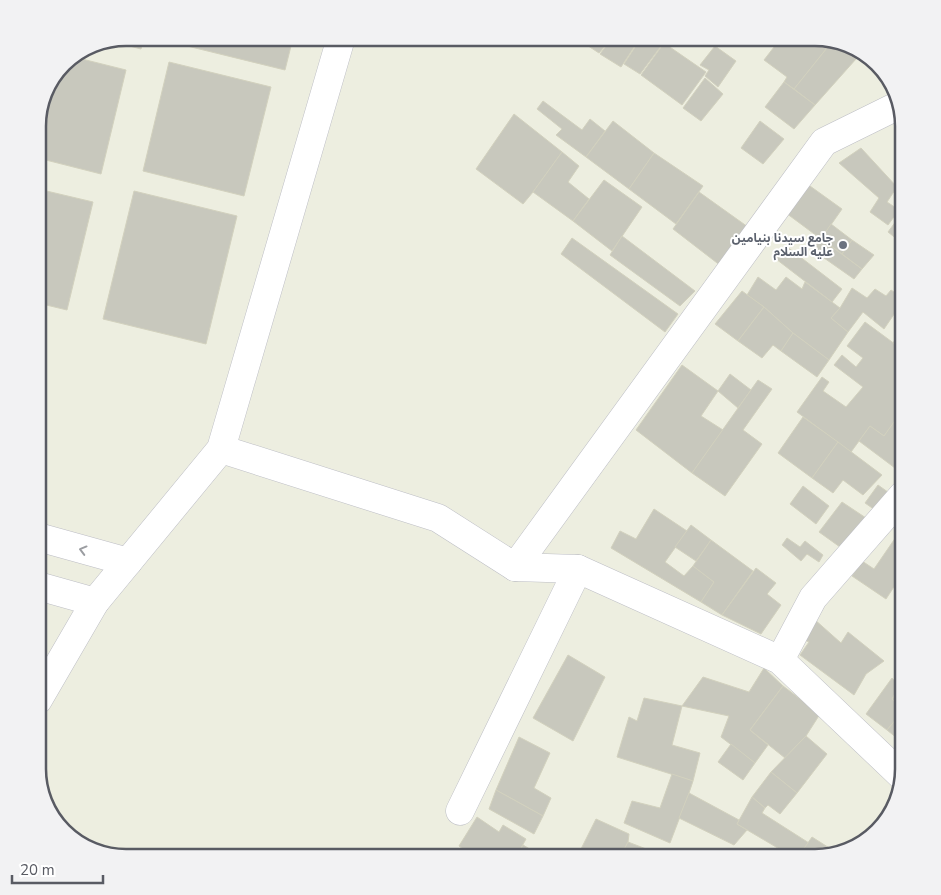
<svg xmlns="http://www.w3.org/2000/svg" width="941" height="895" font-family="'Nunito Sans','Noto Sans Arabic',sans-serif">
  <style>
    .building { fill: #c8c8bd; stroke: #d2d1be }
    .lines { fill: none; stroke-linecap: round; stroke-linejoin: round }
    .street-casing { stroke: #bdbec5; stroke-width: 29 }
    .street { stroke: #fff; stroke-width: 28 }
    .oneway { stroke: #9b9da1 }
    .worship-dot { fill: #6b7280; stroke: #fff; stroke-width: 2 }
    .labels { text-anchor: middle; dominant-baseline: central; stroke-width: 4; stroke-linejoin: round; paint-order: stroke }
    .worship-label { font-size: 12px; font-weight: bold; fill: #5b616d; stroke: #fff; text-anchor: end }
    .rim { fill: none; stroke: #595b63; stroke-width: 2.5 }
  </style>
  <rect width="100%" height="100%" fill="#edeee0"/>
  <g class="building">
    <path d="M126,38H144L141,49L114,42Z"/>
    <path d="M180,38H293L285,70L179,44Z"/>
    <path d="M576,38H612L599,53Z"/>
    <path d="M612,38H640L621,67L600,54Z"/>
    <path d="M641,38H667L640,74L624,64Z"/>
    <path d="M781,38H820L831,43L794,89L784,82L787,77L764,60Z"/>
    <path d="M664,43L706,72L682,105L641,75Z"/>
    <path d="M831,43L837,46L856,59L815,105L794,89Z"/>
    <path d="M715,46L736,61L718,87L705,76L709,70L700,65Z"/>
    <path d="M74,57L126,70L101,174L38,158V120L47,87L68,60Z"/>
    <path d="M169,62L271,87L244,196L143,171Z"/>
    <path d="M705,78L723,94L701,121L683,108Z"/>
    <path d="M784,82L815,105L794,129L765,107Z"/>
    <path d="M543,101L582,130L590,119L605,131L586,157L556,135L562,129L537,109Z"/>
    <path d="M514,114L562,152L533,192L523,204L476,169Z"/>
    <path d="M613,121L654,153L629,189L586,157Z"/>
    <path d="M760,121L784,139L763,164L741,148Z"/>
    <path d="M861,148L897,187L887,202L899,210L888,225L870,212L879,198L839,163Z"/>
    <path d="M562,152L579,166L568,182L589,199L573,221L533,192Z"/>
    <path d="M654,153L703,186L676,224L629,189Z"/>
    <path d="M604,180L642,207L612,251L573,221Z"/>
    <path d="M803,181L842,209L821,239L782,210Z"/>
    <path d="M38,189L93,202L67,310L38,303Z"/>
    <path d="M134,191L237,216L206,344L103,319Z"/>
    <path d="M699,192L748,227L721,266L673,229Z"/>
    <path d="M899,217L903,220V244L888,232Z"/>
    <path d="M831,224L852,240L842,254L821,239Z"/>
    <path d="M816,235L862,269L854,279L807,246Z"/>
    <path d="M622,236L695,291L680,306L610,255Z"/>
    <path d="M572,238L678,314L665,332L561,254Z"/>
    <path d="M852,240L874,255L862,269L842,254Z"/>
    <path d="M786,246L842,289L832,302L776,259Z"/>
    <path d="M758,277L776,290L786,277L802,289L805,282L840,308L831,318L848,332L829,360L793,333L764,307L747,295Z"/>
    <path d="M852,288L867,298L875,289L886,296L891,290L903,298V301L884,329L863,312L848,332L831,318L840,308Z"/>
    <path d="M742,291L764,307L738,341L715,324Z"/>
    <path d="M764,307L793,333L781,351L773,345L762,358L738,341Z"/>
    <path d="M865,322L903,350V410L884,436L870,426L851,452L797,412L822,377L829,382L823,391L846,407L863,387L834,365L842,355L856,367L863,358L847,346Z"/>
    <path d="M903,328V350L893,343Z"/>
    <path d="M793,333L829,360L817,377L781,351Z"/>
    <path d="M682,365L718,391L701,416L723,430L692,473L636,430Z"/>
    <path d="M730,374L751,390L738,408L718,391Z"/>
    <path d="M758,380L772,389L743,430L762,444L725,496L692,473Z"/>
    <path d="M803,417L838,442L812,478L778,453Z"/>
    <path d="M896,419L903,425V474L859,441L870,426L884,436Z"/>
    <path d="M838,442L882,475L863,495L843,480L833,493L812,478Z"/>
    <path d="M878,485L892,495L878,512L865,503Z"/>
    <path d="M803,486L829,506L816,524L790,504Z"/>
    <path d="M842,502L869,520L847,552L819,532Z"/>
    <path d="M654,509L687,531L665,562L684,576L693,566L714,582L701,602L611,548L620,531L636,539Z"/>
    <path d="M691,525L711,540L696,561L675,547Z"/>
    <path d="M896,537L903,543V573L886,599L852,576L862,561L874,569Z"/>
    <path d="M787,538L800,547L805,541L823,555L819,562L807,554L801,561L782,545Z"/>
    <path d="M711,540L753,571L722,615L701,602L714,582L693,566Z"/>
    <path d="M756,568L776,583L767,594L781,605L761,634L722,615Z"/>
    <path d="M814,619L841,643L848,632L884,661L866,674L854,695L800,655L809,642L800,638Z"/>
    <path d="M568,655L605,677L573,741L533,718Z"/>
    <path d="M764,668L783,686L750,730L768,745L755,763L721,737L729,716L682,706L703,677L749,692Z"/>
    <path d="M892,678L899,686L892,699L903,711L887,730L866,714Z"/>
    <path d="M783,686L820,714L806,736L785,758L750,730Z"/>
    <path d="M903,687V710L892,699Z"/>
    <path d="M644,698L682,706L672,745L700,753L693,781L617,757L629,717L637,721Z"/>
    <path d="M903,711V743L887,730Z"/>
    <path d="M806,736L827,754L797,793L771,772Z"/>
    <path d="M519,737L550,753L534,788L551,798L543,816L496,790Z"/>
    <path d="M731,744L755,763L743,780L718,762Z"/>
    <path d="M771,772L797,793L780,814L768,805L765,808L752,797Z"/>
    <path d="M672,774L693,781L689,793L670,843L624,823L632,801L660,808Z"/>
    <path d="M496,790L543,816L534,834L489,809Z"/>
    <path d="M689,793L739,820L737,824L747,830L734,845L679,818Z"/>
    <path d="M752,797L765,808L762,813L809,843L798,857H793L737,824Z"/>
    <path d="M477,817L499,832L503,825L526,839L516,857H465L467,852L459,846Z"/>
    <path d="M596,819L629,834L628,842L620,857H577Z"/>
    <path d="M812,837L834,851L820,857H798Z"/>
    <path d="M628,842L667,857H620Z"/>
    <path d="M523,845L543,857H516Z"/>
  </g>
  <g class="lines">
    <defs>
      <g id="street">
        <path d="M221,449L438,518L515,567L824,142L897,106"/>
        <path d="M38,537L128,562"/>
        <path d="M515,567L578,569L780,660L902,776"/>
        <path d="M38,586L95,602"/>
        <path d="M780,660L813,598L903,495"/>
        <path d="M38,700L95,602L221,449L341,38"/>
        <path d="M460,811L578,569"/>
      </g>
    </defs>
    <use href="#street" class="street-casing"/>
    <use href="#street" class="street"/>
  </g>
  <defs><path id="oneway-chevron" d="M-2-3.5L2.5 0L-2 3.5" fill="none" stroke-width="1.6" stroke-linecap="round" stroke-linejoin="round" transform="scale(1.25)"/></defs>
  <use class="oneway" href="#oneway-chevron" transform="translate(83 550) rotate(-165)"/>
  <circle class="worship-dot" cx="843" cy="245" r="5"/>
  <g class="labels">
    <g class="worship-label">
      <text x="833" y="238">جامع سيدنا بنيامين<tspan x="833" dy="14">عليه السلام</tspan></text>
    </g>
  </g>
  <path d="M0 0H941V895H0ZM126 46H815A80 80 0 0 1 895 126V769A80 80 0 0 1 815 849H126A80 80 0 0 1 46 769V126A80 80 0 0 1 126 46Z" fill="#f2f2f3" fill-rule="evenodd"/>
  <path class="rim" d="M126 46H815A80 80 0 0 1 895 126V769A80 80 0 0 1 815 849H126A80 80 0 0 1 46 769V126A80 80 0 0 1 126 46Z"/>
  <path d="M12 875v8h91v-8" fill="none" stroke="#595b63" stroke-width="2.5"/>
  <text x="20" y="875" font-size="15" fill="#595b63" stroke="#ffffff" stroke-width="4" paint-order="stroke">20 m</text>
</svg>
